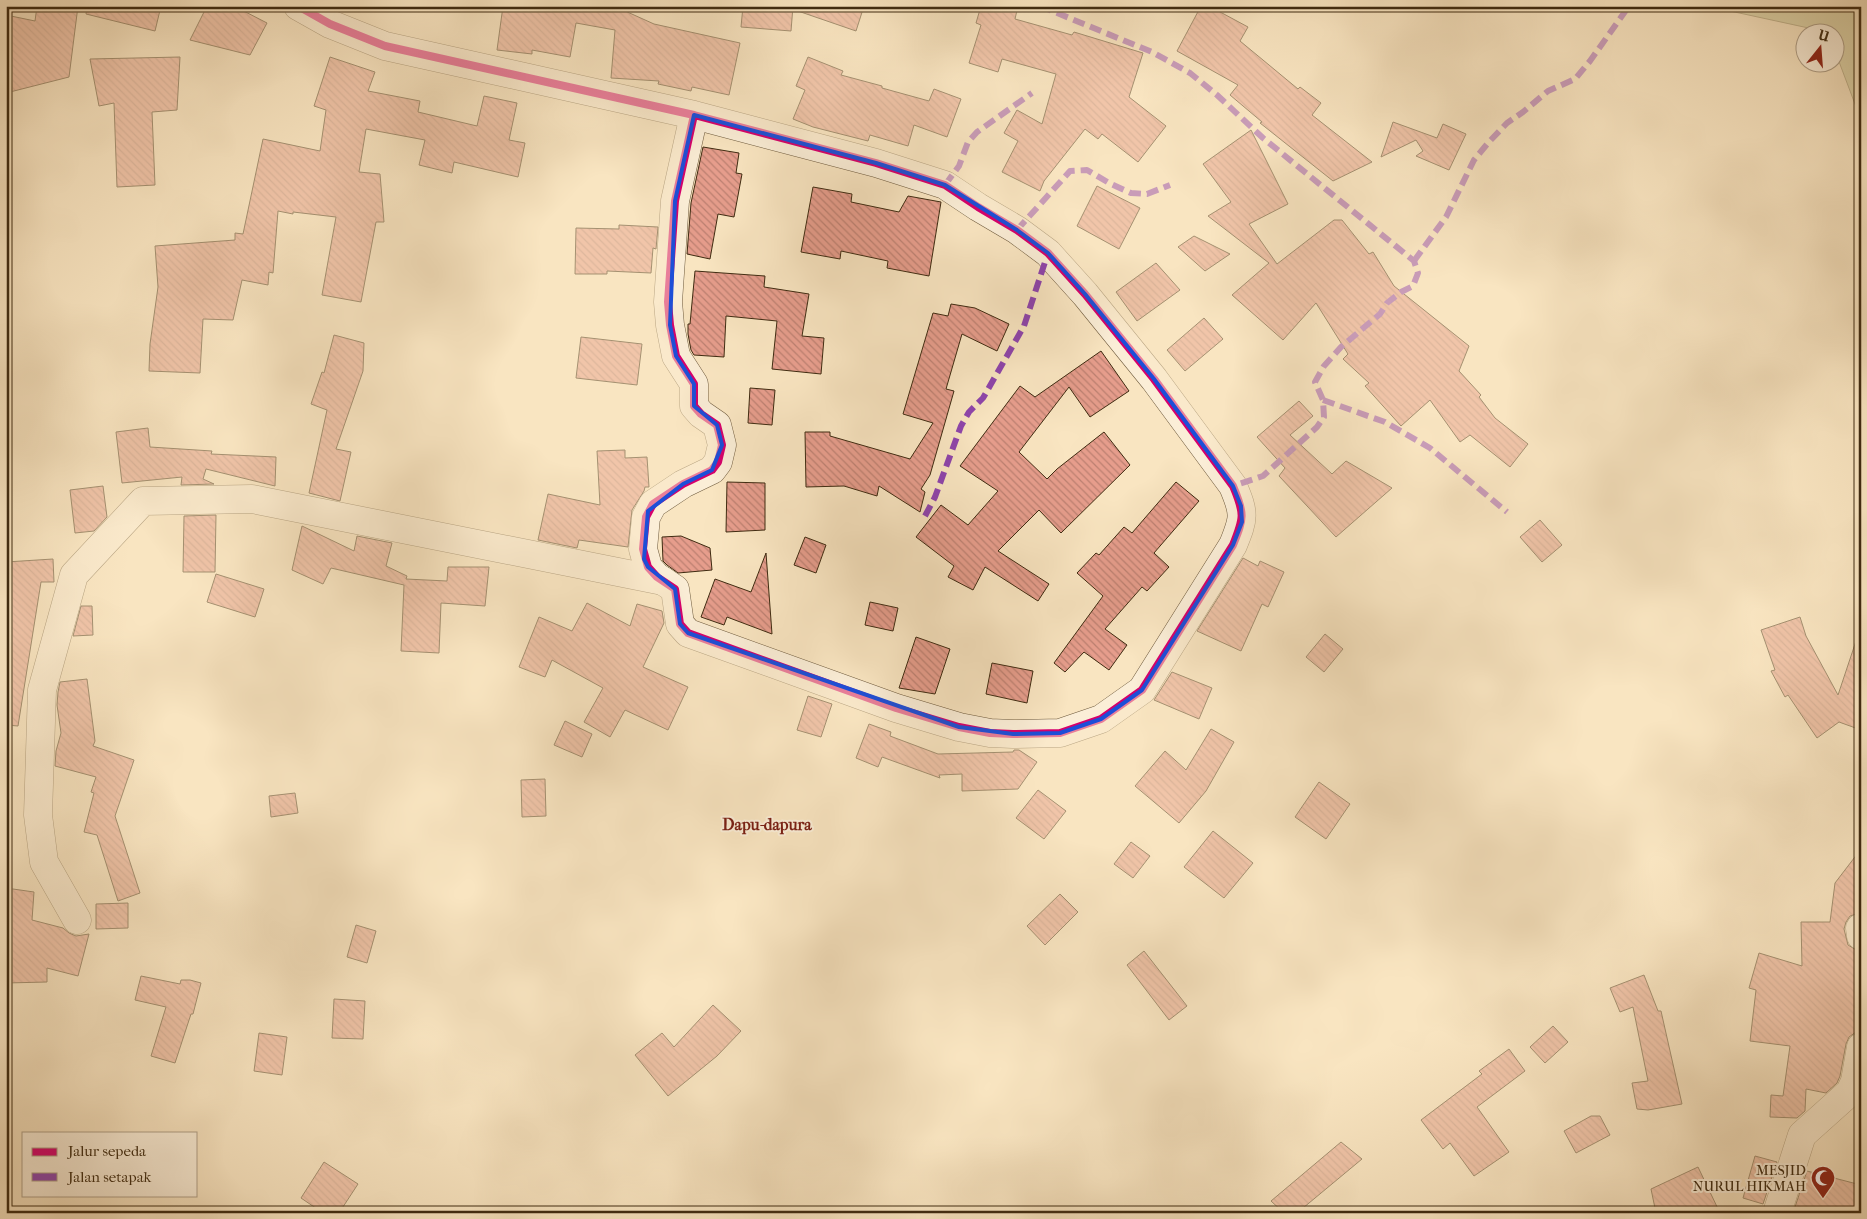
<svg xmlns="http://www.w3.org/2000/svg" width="1867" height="1219" font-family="'IM FELL French Canon',serif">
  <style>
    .green { fill: #c0c491; stroke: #807851 }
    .building { fill: url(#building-back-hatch); stroke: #3f2b11 }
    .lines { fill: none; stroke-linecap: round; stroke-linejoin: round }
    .minor-casing { stroke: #6e5a3d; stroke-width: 29 }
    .minor { stroke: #fbeed7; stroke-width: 28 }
    .quiet { stroke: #8e44ad; stroke-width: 6; stroke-dasharray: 12 6; stroke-linecap: butt }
    .cycleway-casing { stroke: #fbeed7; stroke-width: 11 }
    .cycleway { stroke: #d6006c; stroke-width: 8 }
    .marked { fill: none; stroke: #1d4ed8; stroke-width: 4; stroke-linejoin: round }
    .labels { text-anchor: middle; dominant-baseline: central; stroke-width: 4; stroke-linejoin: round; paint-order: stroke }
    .poi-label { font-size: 14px; fill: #3f2b11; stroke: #fbeed7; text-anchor: end }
    .quarter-label { font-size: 16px; font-weight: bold; fill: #7a1f14; stroke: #fbeed7 }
  </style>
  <defs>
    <pattern id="building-back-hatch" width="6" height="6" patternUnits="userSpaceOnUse" patternTransform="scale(1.25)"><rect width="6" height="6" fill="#e69d8c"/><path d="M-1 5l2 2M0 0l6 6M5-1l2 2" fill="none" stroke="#bc8071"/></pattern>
  </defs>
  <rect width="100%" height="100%" fill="#f9e5c1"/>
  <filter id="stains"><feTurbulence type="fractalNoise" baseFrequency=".004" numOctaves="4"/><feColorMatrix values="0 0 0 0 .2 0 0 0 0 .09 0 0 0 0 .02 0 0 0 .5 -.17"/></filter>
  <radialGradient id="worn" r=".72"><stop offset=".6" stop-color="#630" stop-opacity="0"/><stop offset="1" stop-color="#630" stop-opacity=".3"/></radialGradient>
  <path class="green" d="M1707,6H1861V120L1835,51L1834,32H1827Z"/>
  <g class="building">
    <path d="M37,6H78L69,77L6,93V15L35,21Z"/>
    <path d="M87,6H161L155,31L86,14Z"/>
    <path d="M207,6H234L267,23L250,55L190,40Z"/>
    <path d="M503,6H614L654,24L740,43L729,95L692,87L691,91L658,84L659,81L611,78L615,30L576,23L570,57L532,50V54L497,50Z"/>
    <path d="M743,6H793L791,31L741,27Z"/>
    <path d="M796,6H864L856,31L795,10Z"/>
    <path d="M981,6H1018L1015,19L1072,35L1074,32L1143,53L1129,97L1166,126L1138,162L1102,134L1098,139L1085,129L1044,181L1040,191L1002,172L1018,141L1004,133L1017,110L1042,124L1056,74L1002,59L998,72L969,63L981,25L976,23Z"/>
    <path d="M1201,6H1209L1248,27L1240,41L1298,89L1300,87L1321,103L1312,115L1372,162L1333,181L1260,123L1262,122L1230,95L1238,85L1177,51Z"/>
    <path d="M180,57L177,110L152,112L155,185L117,187L114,103L99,106L90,59Z"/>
    <path d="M330,57L375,72L368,91L420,101L418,112L477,126L484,96L517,103L509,140L525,143L518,177L454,162L452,173L419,165L425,140L366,129L359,172L380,174L384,222H376L361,302L322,295L336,217L293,212V214L278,211L273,273L269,272L268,285L242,280L233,320L203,319L200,373L149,371L150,344L158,287L155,246L235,240V233L243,234L263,139L320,151L326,110L314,106Z"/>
    <path d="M808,57L843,71L841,75L882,86V88L929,101L934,89L961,99L947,137L914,125L908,146L870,135L868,141L813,127L793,119L805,90L796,86Z"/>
    <path d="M1393,122L1437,138L1443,124L1466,134L1449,170L1416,156L1423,151L1416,140L1381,157Z"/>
    <path d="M1251,130L1288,204L1249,224L1277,264L1334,220H1342L1369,254L1373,252L1394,286L1469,346L1459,371L1481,395L1479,397L1495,418L1528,444L1510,467L1470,435L1460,442L1430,400L1401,426L1365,386L1369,383L1343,359L1348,354L1316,303L1283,340L1232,295L1269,263L1208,216L1231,202L1203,164Z"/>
    <path d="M703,147L739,153L736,173L742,174L734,217L718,214L710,259L687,254L691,203Z"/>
    <path d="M1097,186L1140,208L1119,249L1077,226Z"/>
    <path d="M813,187L852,194L851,202L899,212L908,196L941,202L929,276L887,268L888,261L841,251L840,259L801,252Z"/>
    <path d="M619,225L658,227L656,249L653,248L651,273L607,271V274H575L576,228L619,229Z"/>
    <path d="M1194,236L1230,254L1205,271L1178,247Z"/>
    <path d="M1156,263L1180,290L1137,321L1116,292Z"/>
    <path d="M695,271L765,276L764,287L809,294L802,336L824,338L821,374L772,369L777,321L726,316L724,357L694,355L691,350L688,334V324H690Z"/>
    <path d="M951,304L975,308L1009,324L997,351L962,334L946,389L954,391L930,475L921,489L925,492L920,512L879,486L877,496L844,486L806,487L805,432H830V436L910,459L933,423L903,414L933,313L948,316Z"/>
    <path d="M1204,318L1223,339L1185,371L1167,350Z"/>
    <path d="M334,335L364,343L363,371L336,449L351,452L340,501L309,493L327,410L311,404L322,372L324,373Z"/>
    <path d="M581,337L642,344L637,385L576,378Z"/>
    <path d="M1101,351L1129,391L1090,417L1069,387L1019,452L1047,479L1057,469L1104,432L1130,465L1061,533L1039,510L998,551L1049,584L1038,601L985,567L973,590L948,577L954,566L916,537L941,505L968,525L998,491L960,466L1020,386L1035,397Z"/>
    <path d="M750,388L775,390L772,425L748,423Z"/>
    <path d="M1299,401L1313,416L1290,435L1332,474L1346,461L1392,488L1336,537L1279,476L1285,468L1257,437Z"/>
    <path d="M148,428L150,447L212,451L211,454L276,457L275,486L206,469L203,479L214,484L181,485L182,477L122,483L116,432Z"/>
    <path d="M625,450V458L647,457L649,487H645L644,491L632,510L628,547L579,540L577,548L538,540L548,494L600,505L597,451Z"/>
    <path d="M727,482L765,483V530L726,532Z"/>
    <path d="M1176,482L1199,501L1154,553L1169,567L1147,591L1142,587L1105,629L1127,645L1109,670L1084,652L1065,672L1054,663L1103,596L1077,573L1096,553L1099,555L1124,527L1132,533Z"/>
    <path d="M103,486L107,517L94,531L75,533L70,490Z"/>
    <path d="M216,515L215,572H183L184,516Z"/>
    <path d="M1540,520L1562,545L1542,562L1520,537Z"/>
    <path d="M302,526L354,551L357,536L392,543L386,566L407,576L406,579L447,581L448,567H489L485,606L441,603L439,653L401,651L404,585L331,568L323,584L292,570Z"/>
    <path d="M681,536L710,548L712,570L678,573L667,565L663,561L662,537Z"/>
    <path d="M805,537L826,545L816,573L794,565Z"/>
    <path d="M766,553L772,634L727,617L724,625L701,617L715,579L751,592Z"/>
    <path d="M1243,558L1258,566L1260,561L1284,572L1268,607L1262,604L1241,651L1197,631Z"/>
    <path d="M53,559L54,582H41L18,726L6,725V562Z"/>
    <path d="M216,574L264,589L255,617L207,602Z"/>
    <path d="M870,602L898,608L893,631L865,625Z"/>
    <path d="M587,603L630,626L637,604L662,611L664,623L643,667L688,687L668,730L625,710L610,737L584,722L603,688L552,660L545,677L519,667L539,617L572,631Z"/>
    <path d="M81,606H92L93,635L73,636Z"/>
    <path d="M1800,617L1806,636L1838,695L1857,638H1861V730L1839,722L1817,738L1788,695L1785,697L1771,671L1775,670L1761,630Z"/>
    <path d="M1325,634L1343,649L1324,672L1306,657Z"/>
    <path d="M916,637L950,649L935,694L899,688Z"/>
    <path d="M992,663L1033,671L1027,703L986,694Z"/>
    <path d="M1172,672L1212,688L1199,719L1154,700Z"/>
    <path d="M87,679L95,741L93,746L134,760L115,816L140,893L118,901L97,835L84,832L94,793L91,792L96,777L55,766L56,751L61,733L57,705L58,692L60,682Z"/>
    <path d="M808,696L832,704L821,737L797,730Z"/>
    <path d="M565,721L592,734L582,757L554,745Z"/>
    <path d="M869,724L891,732L890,736L938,754L1013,752L1014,750H1019L1037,762L1018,789L962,791V774L939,775L940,778L882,757L878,767L856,758Z"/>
    <path d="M1211,729L1234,742L1206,791L1179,823L1135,786L1165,751L1186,770Z"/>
    <path d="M545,779L546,816L522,817L521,780Z"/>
    <path d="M1319,782L1350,804L1326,839L1295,817Z"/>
    <path d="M1038,790L1066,811L1044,839L1016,818Z"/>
    <path d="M295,793L298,813L271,817L269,796Z"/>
    <path d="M1213,831L1253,863L1224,898L1184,867Z"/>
    <path d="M1131,842L1150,856L1133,878L1114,864Z"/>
    <path d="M1861,849V913L1850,916L1846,922L1844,929L1848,945L1858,951L1859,992L1861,993V1004L1856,1032L1849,1037L1846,1044L1840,1076L1837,1083L1826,1093L1806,1089L1805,1111L1797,1118L1770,1117L1771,1095L1783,1096L1790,1046L1750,1041L1756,990L1749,988L1759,953L1802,966L1801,922H1830L1835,883Z"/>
    <path d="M6,888L34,892L32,920L63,928L69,933L76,936L89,934L78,976L47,968V982L6,983Z"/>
    <path d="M1060,894L1078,912L1045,945L1027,926Z"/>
    <path d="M128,903V928L96,929V904Z"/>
    <path d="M356,925L376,931L367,963L347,957Z"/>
    <path d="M1144,951L1187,1006L1169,1020L1127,965Z"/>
    <path d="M1644,975L1658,1011H1661L1682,1104L1648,1110L1637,1109L1632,1083L1648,1081L1633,1007L1620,1012L1610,988Z"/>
    <path d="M141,976L180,984L181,980H190L201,983L193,1014H191L175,1063L151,1056L166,1007L135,1000Z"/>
    <path d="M334,999L365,1001L363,1039L332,1038Z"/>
    <path d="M713,1005L741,1031L717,1056L668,1096L635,1055L662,1033L674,1047Z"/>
    <path d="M1553,1026L1568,1042L1545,1063L1530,1047Z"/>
    <path d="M259,1033L287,1037L282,1075L254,1071Z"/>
    <path d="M1509,1049L1525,1071L1477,1107L1509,1152L1474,1176L1450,1143L1443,1149L1421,1120L1482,1074L1479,1071Z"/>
    <path d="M1591,1116H1600L1610,1135L1576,1153L1564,1131Z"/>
    <path d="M1341,1142L1362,1159L1297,1213H1284L1271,1201Z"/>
    <path d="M1755,1156L1777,1162L1763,1204L1743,1198Z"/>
    <path d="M324,1162L358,1184L339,1213H323L301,1198Z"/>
    <path d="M1698,1167L1720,1213H1656L1651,1189Z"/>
    <path d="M1807,1171L1861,1185V1213H1793Z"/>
  </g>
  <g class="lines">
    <defs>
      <g id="minor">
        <path d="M298,6L330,24L385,46L694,115L876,163L945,185L978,207L1017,230L1048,253L1085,294L1154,379L1233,486C1245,514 1244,518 1233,545L1142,690L1101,719L1060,733L1013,734L990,733L959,727L896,708L688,633L680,624L675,589L657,577L648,567L643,549L646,517L653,504L683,484L712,470L718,462L722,445L717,425L701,414L694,406V384L676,356L670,325L668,302L675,201L694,115"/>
        <path d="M77,920L44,862L38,815L42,690L74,575L143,501L252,499L663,581"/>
        <path d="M1860,928L1861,936"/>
        <path d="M1777,1213L1802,1135L1850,1092L1855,1081L1861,1047"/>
      </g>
    </defs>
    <use href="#minor" class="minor-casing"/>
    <use href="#minor" class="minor"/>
    <g class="quiet">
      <path d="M1040,6L1152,52L1190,73L1217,95L1263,138L1414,261L1418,273L1413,286L1401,292L1387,303L1380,314L1341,347L1324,366L1315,382L1323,400L1324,417L1317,427L1263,476L1233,486"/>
      <path d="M945,185L959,166L968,142L977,132L1032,93"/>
      <path d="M1017,230L1070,171L1087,170L1109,183L1131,193L1147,194L1170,185"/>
      <path d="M1414,261L1446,217L1474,160L1488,143L1507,123L1523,112L1548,91L1575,79L1590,61L1629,6"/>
      <path d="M1323,400L1385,422L1430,448L1507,512"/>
      <path d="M925,516L935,497L961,426L969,412L983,398L1024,326L1048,253"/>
    </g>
    <defs>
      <path id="cycleway" d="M298,6L330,24L385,46L694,115L876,163L945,185L978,207L1017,230L1048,253L1085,294L1154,379L1233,486C1245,514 1244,518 1233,545L1142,690L1101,719L1060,733L1013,734L990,733L959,727L896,708L688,633L680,624L675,589L657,577L648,567L643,549L646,517L653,504L683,484L712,470L718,462L722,445L717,425L701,414L694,406V384L676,356L670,325L668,302L675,201L694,115"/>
    </defs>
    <use href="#cycleway" class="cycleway-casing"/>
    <use href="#cycleway" class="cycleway"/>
  </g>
  <path d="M0 0H1867V1219H0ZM694,115L876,163L945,185L1017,230L1048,253L1085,294L1154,379L1233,486L1241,506L1242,522L1233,545L1142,690L1101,719L1060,733L1013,734L959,727L688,633L680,624L675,589L648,567L644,559L648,511L683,484L712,470L722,445L717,425L694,406V384L676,356L670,325L675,201Z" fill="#f9e5c1" fill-opacity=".55" fill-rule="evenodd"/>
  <path class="marked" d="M694,115L876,163L945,185L1017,230L1048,253L1085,294L1154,379L1233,486L1241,506L1242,522L1233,545L1142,690L1101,719L1060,733L1013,734L959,727L688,633L680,624L675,589L648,567L644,559L648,511L683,484L712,470L722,445L717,425L694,406V384L676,356L670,325L675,201Z"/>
  <defs>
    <symbol id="mosque-pin" viewBox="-11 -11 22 30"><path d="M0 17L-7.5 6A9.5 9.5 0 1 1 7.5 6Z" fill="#8f2418" stroke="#fbeed7"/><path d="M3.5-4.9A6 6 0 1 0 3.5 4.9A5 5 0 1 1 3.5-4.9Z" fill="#fff"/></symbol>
  </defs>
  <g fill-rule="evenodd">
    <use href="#mosque-pin" x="1809" y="1164" width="28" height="38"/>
  </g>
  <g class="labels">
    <g class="poi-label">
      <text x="1806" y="1170">MESJID<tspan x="1806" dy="16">NURUL HIKMAH</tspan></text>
    </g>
    <g class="quarter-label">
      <text x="767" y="824">Dapu-dapura</text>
    </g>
  </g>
  <rect width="1867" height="1219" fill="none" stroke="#f9e5c1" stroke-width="25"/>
  <rect x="8" y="8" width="1852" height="1204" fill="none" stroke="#3f2b11" stroke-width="2.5"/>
  <rect x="12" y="12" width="1842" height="1194" fill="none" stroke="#3f2b11"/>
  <rect x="22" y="1132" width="175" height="65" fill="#fbeed7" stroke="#b0a088"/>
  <rect x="32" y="1148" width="25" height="8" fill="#d6006c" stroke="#b0a088"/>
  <text x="68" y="1156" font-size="15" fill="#3f2b11">Jalur sepeda</text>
  <rect x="32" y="1173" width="25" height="8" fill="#8e44ad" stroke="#b0a088"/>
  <text x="68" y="1182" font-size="15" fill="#3f2b11">Jalan setapak</text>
  <g transform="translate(1820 48) rotate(17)"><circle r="24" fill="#fbeed7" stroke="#b0a088"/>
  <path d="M0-4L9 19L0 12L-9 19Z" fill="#8f2418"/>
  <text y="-8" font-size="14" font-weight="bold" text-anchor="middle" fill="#3f2b11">U</text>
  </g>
  <rect width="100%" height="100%" filter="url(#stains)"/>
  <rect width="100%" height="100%" fill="url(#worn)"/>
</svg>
